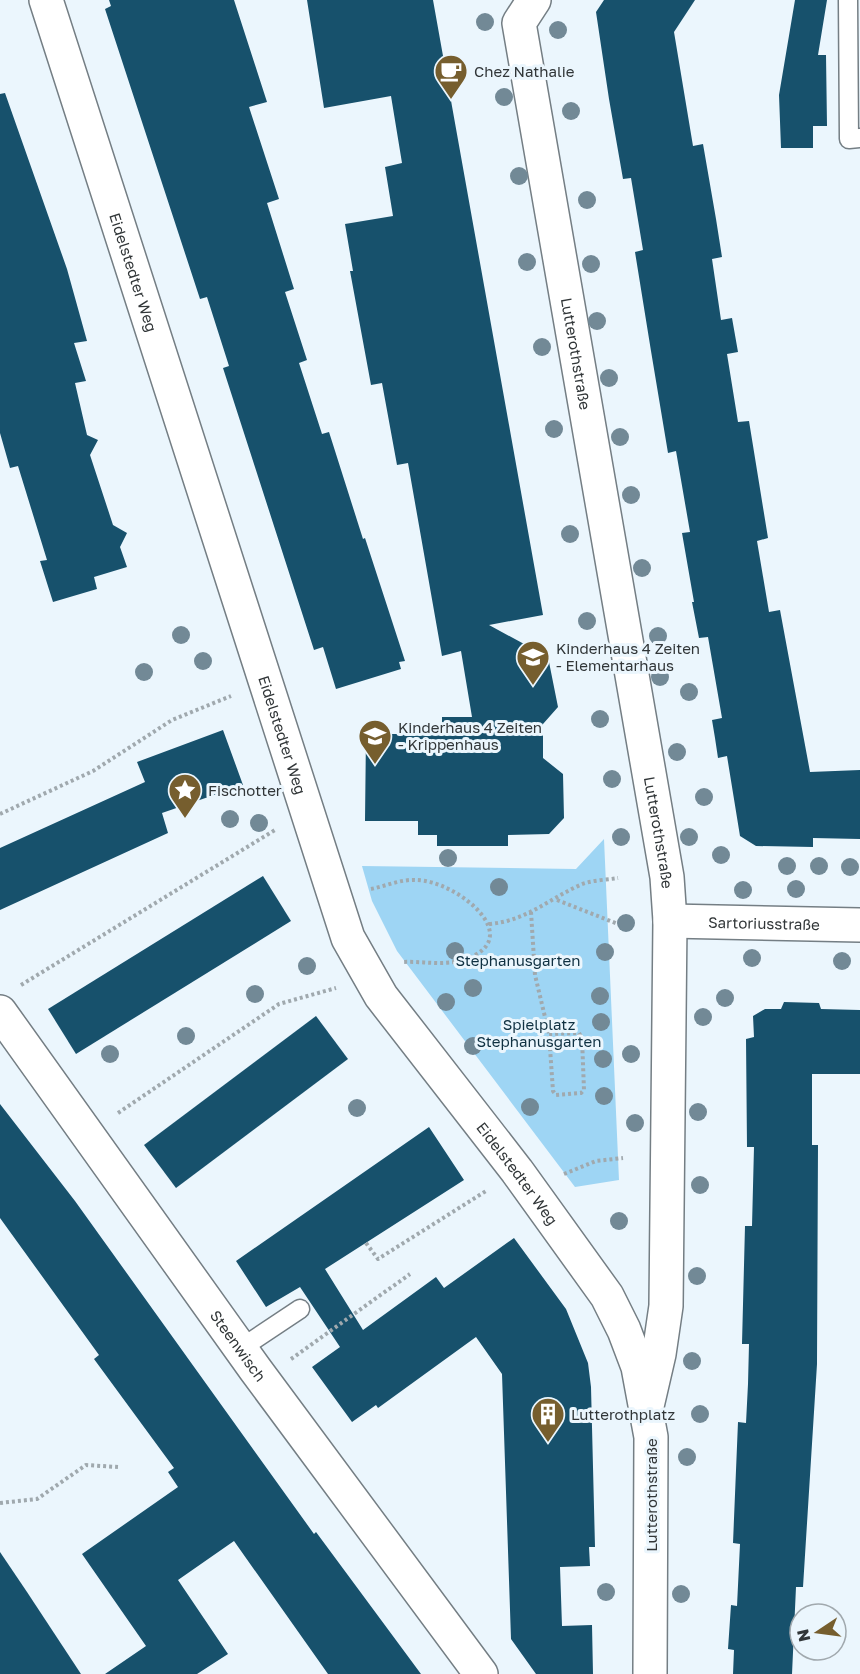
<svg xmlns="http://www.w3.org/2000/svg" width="860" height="1674" font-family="'Golos Text',sans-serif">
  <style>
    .green { fill: #9ed5f4 }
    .building { fill: #17516c }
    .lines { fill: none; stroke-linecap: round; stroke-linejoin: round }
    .lane-casing { stroke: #747e84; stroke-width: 21 }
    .street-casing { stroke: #747e84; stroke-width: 36 }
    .secondary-casing { stroke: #747e84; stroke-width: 36 }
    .path { stroke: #a0a9ae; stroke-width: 4; stroke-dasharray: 3 3; stroke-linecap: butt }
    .lane { stroke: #fff; stroke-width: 18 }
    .street { stroke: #fff; stroke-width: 33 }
    .secondary { stroke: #fff; stroke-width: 33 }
    .tree { fill: #728996 }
    .labels { text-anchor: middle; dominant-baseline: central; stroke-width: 6; stroke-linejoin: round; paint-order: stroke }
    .poi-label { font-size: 15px; fill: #313638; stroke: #ebf6fd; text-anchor: start }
    .street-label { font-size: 15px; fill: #313638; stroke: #ebf6fd }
    .park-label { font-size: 15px; fill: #0f3041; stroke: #ebf6fd }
  </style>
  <rect width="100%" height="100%" fill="#ebf6fd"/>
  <path class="green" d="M604,839L619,1180L575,1187L397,951L372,901L362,866L576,869Z"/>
  <g class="building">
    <path d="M109,0H234L267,102L249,107L279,199L267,203L294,289L285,292L307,360L299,363L322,434L329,432L363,539L365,538L405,661L399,662L401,669L336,689L323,647L314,650L223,368L229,366L207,297L200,299L105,9L111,6Z"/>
    <path d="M307,0H433L543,615L489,625L548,657L558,707L543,724V758L563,774L564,818L549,834L508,835V846H437V835H418V821H365L366,734H442V717H472L461,651L442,656L408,463L397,465L382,383L371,385L350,271H353L345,224L393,216L385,167L402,163L391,96L324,108Z"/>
    <path d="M604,0H695L674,32L693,146L703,144L716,219L722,257L712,259L721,320L732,318L738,352L727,354L738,422L749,421L755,458L768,538L757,541L769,612L780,610L810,772L860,770V839L813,838V847L756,846L740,836L727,756L718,758L715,738L712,720L722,718L708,637L699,638L692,602H694L682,533L690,532L676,451L668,453L651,351L635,252L643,250L631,178L623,179L609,99L596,12Z"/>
    <path d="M795,0H827L818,55H826L827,126H813V148H781L779,95Z"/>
    <path d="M5,93L67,269L87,341L74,343L86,381L75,383L87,435L98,440L90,455L113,525L127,533L120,547L127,567L94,577L97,589L53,602L40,561L47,560L18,466L10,468L0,433V94Z"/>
    <path d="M223,730L243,785L162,813L168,833L0,910V848L145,782L137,762Z"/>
    <path d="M263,876L291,921L76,1054L48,1009Z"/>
    <path d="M784,1002L819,1003L821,1009L860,1010V1074H812V1145H818L817,1364L803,1587H796L792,1674H733L734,1650L728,1649L731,1605L737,1606L740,1544L733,1543L738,1422L746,1423L748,1384L749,1344H742L745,1226H752L754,1147H747L746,1039L754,1037L753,1016L765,1009H781Z"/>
    <path d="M316,1016L348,1059L176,1188L144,1145Z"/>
    <path d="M0,1104L75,1201L314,1534L316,1532L421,1674H328L234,1541L178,1580L228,1654L197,1674H105L146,1646L82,1554L178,1487L168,1472L174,1468L94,1359L99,1355L0,1218Z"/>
    <path d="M429,1127L464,1180L325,1269L363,1330L436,1277L444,1288L514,1238L566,1309L588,1363L591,1387L595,1547H589L590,1566L560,1567L562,1626L592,1625L593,1674H536L511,1639L502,1374L476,1337L378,1408L376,1405L352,1422L312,1367L340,1347L300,1287L266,1307L236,1261Z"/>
    <path d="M0,1552L27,1592L81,1674H0Z"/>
  </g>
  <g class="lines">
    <defs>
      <g id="lane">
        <path d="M848,0L849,139L860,138"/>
        <path d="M240,1349L300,1309"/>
      </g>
      <g id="street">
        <path id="s1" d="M534,0L519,23L667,877L670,921L666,1306L659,1354L647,1406"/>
        <path id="s2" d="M670,921L860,925"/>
        <path id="s3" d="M0,1012L255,1369L481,1674"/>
      </g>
      <g id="secondary">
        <path id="s4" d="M46,0L348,938L381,996L517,1171L607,1296L624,1330L638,1367L651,1437L650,1674"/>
      </g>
    </defs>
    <use href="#lane" class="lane-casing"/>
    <use href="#street" class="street-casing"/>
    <use href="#secondary" class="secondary-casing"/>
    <g class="path">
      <path d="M0,814L93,771L172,720L231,696"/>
      <path d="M371,889C386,886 401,879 416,880C456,880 530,939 463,960C443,966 423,961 403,962"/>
      <path d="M557,900L618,924"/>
      <path d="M531,912L535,975L549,1034L553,1091L556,1095L581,1093L584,1090L582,1038L579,1033L549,1034"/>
      <path d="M489,924C526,921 549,899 580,885C591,880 606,880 618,878"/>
      <path d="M21,985L275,830"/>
      <path d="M118,1113L279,1004L336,988"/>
      <path d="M564,1174L596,1161L623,1158"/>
      <path d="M366,1243L378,1259L486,1191"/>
      <path d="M291,1359L410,1274"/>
      <path d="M0,1503L37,1499L86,1465L118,1467"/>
    </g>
    <use href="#lane" class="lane"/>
    <use href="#street" class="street"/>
    <use href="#secondary" class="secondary"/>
  </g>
  <g class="tree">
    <circle cx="485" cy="22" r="9"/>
    <circle cx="558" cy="30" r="9"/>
    <circle cx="504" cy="97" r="9"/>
    <circle cx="571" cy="111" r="9"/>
    <circle cx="519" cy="176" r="9"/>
    <circle cx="587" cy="200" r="9"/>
    <circle cx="527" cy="262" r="9"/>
    <circle cx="591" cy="264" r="9"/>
    <circle cx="597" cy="321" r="9"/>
    <circle cx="542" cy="347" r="9"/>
    <circle cx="609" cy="378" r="9"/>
    <circle cx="554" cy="429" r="9"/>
    <circle cx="620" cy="437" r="9"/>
    <circle cx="631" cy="495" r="9"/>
    <circle cx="570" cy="534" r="9"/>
    <circle cx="642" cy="568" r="9"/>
    <circle cx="587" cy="621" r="9"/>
    <circle cx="181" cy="635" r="9"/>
    <circle cx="658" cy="636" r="9"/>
    <circle cx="203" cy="661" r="9"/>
    <circle cx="144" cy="672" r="9"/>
    <circle cx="660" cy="677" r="9"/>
    <circle cx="689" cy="692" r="9"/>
    <circle cx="600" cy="719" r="9"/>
    <circle cx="677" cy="752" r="9"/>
    <circle cx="612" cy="779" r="9"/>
    <circle cx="704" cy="797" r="9"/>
    <circle cx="230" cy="819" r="9"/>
    <circle cx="259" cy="823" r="9"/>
    <circle cx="621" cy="837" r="9"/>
    <circle cx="689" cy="837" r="9"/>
    <circle cx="721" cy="855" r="9"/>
    <circle cx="448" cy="858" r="9"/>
    <circle cx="787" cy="866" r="9"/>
    <circle cx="819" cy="866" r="9"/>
    <circle cx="850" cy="867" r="9"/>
    <circle cx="499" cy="887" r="9"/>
    <circle cx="796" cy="889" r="9"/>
    <circle cx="743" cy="890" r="9"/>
    <circle cx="626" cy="923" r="9"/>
    <circle cx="455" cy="951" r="9"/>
    <circle cx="605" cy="952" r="9"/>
    <circle cx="752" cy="958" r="9"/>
    <circle cx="842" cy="961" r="9"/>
    <circle cx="307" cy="966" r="9"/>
    <circle cx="473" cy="988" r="9"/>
    <circle cx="255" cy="994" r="9"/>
    <circle cx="600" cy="996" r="9"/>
    <circle cx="725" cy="998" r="9"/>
    <circle cx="446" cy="1002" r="9"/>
    <circle cx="703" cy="1017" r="9"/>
    <circle cx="601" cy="1022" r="9"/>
    <circle cx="186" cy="1036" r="9"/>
    <circle cx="473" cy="1046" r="9"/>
    <circle cx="110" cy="1054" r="9"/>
    <circle cx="631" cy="1054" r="9"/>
    <circle cx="603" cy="1059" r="9"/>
    <circle cx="604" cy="1096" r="9"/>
    <circle cx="530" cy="1107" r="9"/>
    <circle cx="357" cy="1108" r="9"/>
    <circle cx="698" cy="1112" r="9"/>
    <circle cx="635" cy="1123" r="9"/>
    <circle cx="700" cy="1185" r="9"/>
    <circle cx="619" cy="1221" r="9"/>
    <circle cx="697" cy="1276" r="9"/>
    <circle cx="692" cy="1361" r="9"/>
    <circle cx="700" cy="1414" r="9"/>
    <circle cx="687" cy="1457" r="9"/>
    <circle cx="606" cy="1592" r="9"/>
    <circle cx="681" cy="1594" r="9"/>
  </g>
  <defs>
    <symbol id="cafe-pin" viewBox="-11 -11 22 30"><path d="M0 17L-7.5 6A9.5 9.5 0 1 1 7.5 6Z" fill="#765e2e" stroke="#ebf6fd"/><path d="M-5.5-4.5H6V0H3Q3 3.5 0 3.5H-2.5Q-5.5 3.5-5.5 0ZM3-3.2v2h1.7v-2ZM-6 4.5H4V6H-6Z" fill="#fff"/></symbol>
    <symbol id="school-pin" viewBox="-11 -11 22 30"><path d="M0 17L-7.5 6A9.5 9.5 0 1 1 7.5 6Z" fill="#765e2e" stroke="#ebf6fd"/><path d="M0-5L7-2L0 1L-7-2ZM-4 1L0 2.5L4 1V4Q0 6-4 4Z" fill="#fff"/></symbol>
    <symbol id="sight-pin" viewBox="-11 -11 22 30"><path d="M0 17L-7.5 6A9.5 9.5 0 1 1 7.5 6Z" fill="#765e2e" stroke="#ebf6fd"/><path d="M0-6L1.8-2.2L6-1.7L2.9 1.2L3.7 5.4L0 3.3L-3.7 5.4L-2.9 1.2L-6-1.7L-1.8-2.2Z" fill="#fff"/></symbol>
    <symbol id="building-pin" viewBox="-11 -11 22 30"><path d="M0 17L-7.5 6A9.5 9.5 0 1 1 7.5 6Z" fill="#765e2e" stroke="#ebf6fd"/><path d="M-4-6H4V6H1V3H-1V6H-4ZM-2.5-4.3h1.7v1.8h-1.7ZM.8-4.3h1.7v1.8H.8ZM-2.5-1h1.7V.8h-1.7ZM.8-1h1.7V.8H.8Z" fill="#fff"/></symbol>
  </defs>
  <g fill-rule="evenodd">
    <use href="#cafe-pin" x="432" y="52" width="38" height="52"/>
    <use href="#school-pin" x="514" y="638" width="38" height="52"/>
    <use href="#school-pin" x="356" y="717" width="38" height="52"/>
    <use href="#sight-pin" x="166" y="771" width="38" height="52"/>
    <use href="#building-pin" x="529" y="1395" width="38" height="52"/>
  </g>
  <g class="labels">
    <g class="poi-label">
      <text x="474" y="71">Chez Nathalie</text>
      <text x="556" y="648">Kinderhaus 4 Zeiten<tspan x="556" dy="17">- Elementarhaus</tspan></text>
      <text x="398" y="727">Kinderhaus 4 Zeiten<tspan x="398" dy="17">- Krippenhaus</tspan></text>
      <text x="208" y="790">Fischotter</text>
      <text x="571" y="1414">Lutterothplatz</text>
    </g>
    <g class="street-label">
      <text stroke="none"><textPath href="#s4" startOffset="286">Eidelstedter Weg</textPath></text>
      <text stroke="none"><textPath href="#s1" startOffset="363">Lutterothstraße</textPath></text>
      <text stroke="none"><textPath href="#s4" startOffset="772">Eidelstedter Weg</textPath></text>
      <text stroke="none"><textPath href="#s1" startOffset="849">Lutterothstraße</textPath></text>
      <text stroke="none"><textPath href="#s2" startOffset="94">Sartoriusstraße</textPath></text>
      <text stroke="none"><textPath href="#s4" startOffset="1276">Eidelstedter Weg</textPath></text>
      <text stroke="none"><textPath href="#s3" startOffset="410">Steenwisch</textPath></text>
      <text transform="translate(651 1495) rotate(-90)">Lutterothstraße</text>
    </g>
    <g class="park-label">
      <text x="518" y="960">Stephanusgarten</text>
      <text x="539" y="1024">Spielplatz<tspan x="539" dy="17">Stephanusgarten</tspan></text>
    </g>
  </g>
  <g transform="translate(818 1632) rotate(257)"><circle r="28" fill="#ebf6fd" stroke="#a1a9ae" stroke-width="1.5"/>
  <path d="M0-4.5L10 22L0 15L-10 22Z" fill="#765e2e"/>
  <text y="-9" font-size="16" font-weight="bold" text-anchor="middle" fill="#313638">N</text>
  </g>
</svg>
